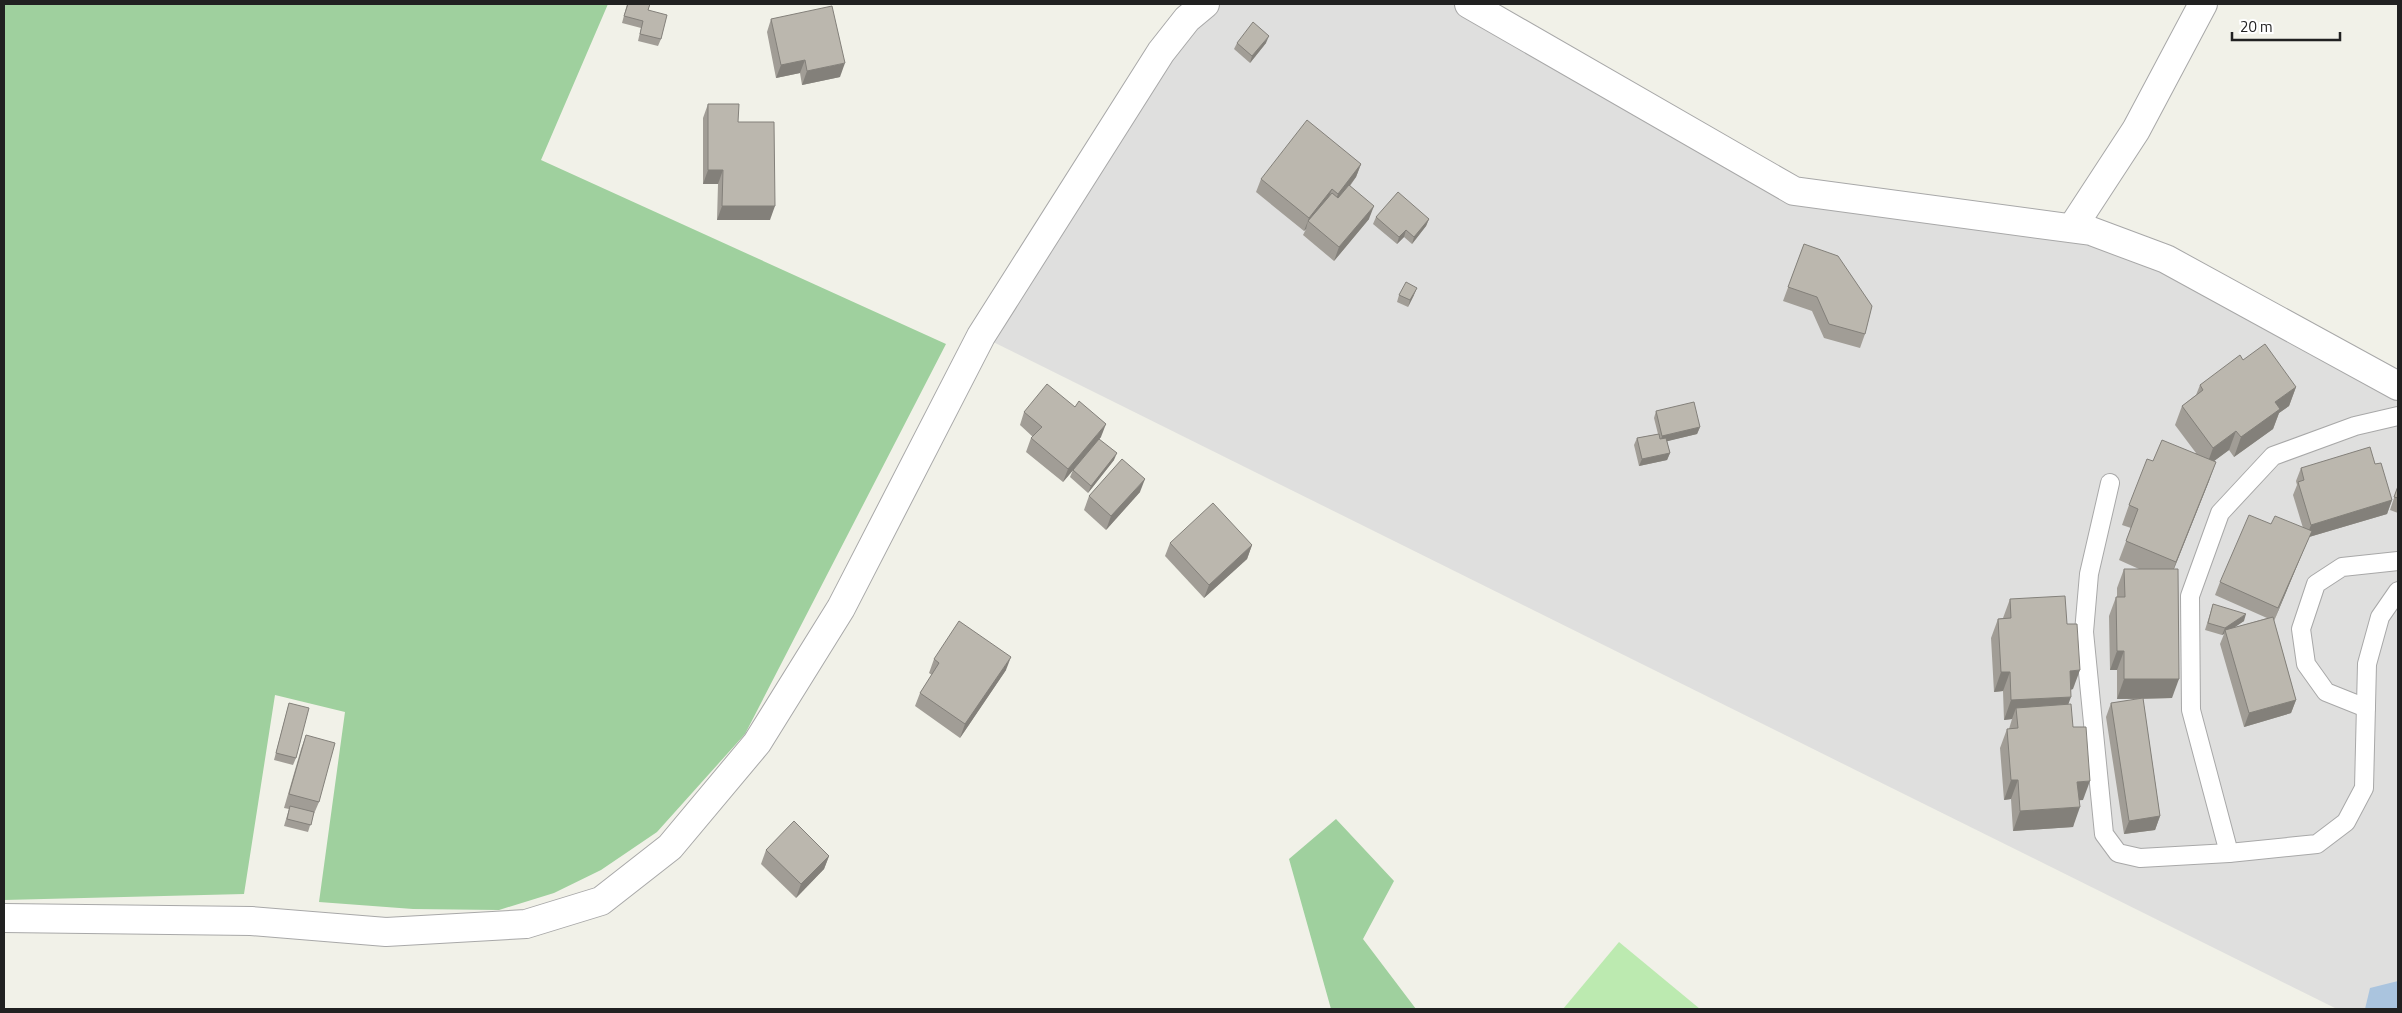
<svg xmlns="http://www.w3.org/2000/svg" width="2402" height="1013" font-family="'Titillium Web',sans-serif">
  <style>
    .residential { fill: #dfdfde }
    .grass { fill: #bceab0 }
    .forest { fill: #9fd09e }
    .water { fill: #aac4de }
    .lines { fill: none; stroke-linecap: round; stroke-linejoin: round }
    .lane-casing { stroke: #a8a8a8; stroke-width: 20 }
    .street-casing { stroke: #a8a8a8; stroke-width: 30 }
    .lane { stroke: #fff; stroke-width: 18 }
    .street { stroke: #fff; stroke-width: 28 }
    .wall { fill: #a19d96 }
    .shaded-wall { fill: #83807a }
    .building { fill: #bbb7ae; stroke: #83807a }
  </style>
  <rect width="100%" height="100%" fill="#f1f1e8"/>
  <path class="residential" d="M1205,4H1464L1794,191L2072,228L2398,385V1009H2337L981,336Z"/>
  <path class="grass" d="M1619,942L1700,1009H1563Z"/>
  <g class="forest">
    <path d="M4,4H608L541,160L946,344L745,734L657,832L601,870L554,893L499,910L413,909L319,902L345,712L275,695L244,894L4,900Z"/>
    <path d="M1336,819L1394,881L1363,939L1416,1009H1331L1289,859Z"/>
  </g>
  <path class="water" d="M2398,981V1009H2365L2370,988Z"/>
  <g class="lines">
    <defs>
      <g id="lane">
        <path d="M2398,416L2355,426L2273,456L2220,513L2190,596L2191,710L2229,853L2317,844L2346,822L2364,788L2367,664L2380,617L2398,591"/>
        <path d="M2110,483L2089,574L2084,632L2104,834L2118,853L2140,858L2229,853"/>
        <path d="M2366,708L2326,692L2306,664L2301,629L2316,584L2342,567L2398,561"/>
      </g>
      <g id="street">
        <path d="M1469,4L1794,191L2091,231L2166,259L2398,386"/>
        <path d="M2072,228L2136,130L2203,4"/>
        <path d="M4,918L251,921L386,932L526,924L601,901L670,847L757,743L841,608L981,336L1161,52L1187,19L1205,4"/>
      </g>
    </defs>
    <use href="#lane" class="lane-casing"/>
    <use href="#street" class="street-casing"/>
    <use href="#lane" class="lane"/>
    <use href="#street" class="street"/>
  </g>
  <g class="wall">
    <path d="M627,4H650L648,10L661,39L658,46L638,41L641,28L622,23Z"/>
    <path d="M771,19L840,77L802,85L800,73L776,78L767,32Z"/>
    <path d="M1237,43H1266L1250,63L1234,49Z"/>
    <path d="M708,104L738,122L770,220H717L718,184H703V118Z"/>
    <path d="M1361,164L1356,177L1350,186L1369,219L1334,261L1303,235L1306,229L1304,231L1256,192L1261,179Z"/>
    <path d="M1376,217L1429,219L1426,226L1412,244L1404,237L1397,244L1373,224Z"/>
    <path d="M1804,244L1865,334L1860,348L1824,338L1812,311L1783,301Z"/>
    <path d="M1399,295H1414L1408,307L1397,302Z"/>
    <path d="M2243,360L2296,387L2289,406L2279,413L2273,429L2234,457L2229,450L2214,461L2209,481L2174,569L2172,698L2143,699L2160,816L2155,830L2124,834L2106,717L2111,703L2142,699H2117V670H2110L2109,616L2116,597H2117V588L2124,569H2139L2119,560L2131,528L2122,525L2129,505L2153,461L2196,453L2175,425L2182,406L2196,395L2200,385Z"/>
    <path d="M1656,411L1700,427L1697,434L1667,441L1670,453L1667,460L1639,466L1634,445L1637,438L1658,434L1654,418Z"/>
    <path d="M1024,412L1101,437L1099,439L1114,460L1088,493L1070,477L1073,470L1094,445L1063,482L1026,452L1031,438L1033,437L1020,425Z"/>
    <path d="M2375,464L2392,500L2387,514L2309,537L2274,621L2296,700L2291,713L2244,727L2220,644L2224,634L2222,635L2205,630L2213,604L2244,621L2233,628L2267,618L2215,595L2220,582L2271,524L2303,528L2293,495L2297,485L2296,481L2301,468Z"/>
    <path d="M2398,486V513L2390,510Z"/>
    <path d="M1140,492L1106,530L1084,510L1089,496Z"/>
    <path d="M1170,543L1252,545L1247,559L1204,598L1165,556Z"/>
    <path d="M2010,599L2067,624L2073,689L2071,690L2068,704L2083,800H2079L2073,827L2013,831L2011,799L2004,800L2000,748L2007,729H2009L2012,719L2004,720L2003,691L1994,692L1991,638L1998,619L2003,618Z"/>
    <path d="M934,659L1006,670L960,738L915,706L920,693L932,675L929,673Z"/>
    <path d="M289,703L296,758L293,765L274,760Z"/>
    <path d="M306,735L319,802L313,816L308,832L284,826L289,809L284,808L301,749Z"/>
    <path d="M766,850L829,856L824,869L796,898L761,864Z"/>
  </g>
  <g class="shaded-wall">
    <path d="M1269,36L1266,43L1250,63L1252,56Z"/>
    <path d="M805,60L800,73L776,78L781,65Z"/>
    <path d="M845,63L840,77L802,85L807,71Z"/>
    <path d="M1361,164L1356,177L1333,207L1338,194Z"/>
    <path d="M708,170H723L718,184H703Z"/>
    <path d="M1332,189L1327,202L1308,221L1306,229L1304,231L1309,218Z"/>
    <path d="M722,206H775L770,220H717Z"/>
    <path d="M1374,206L1369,219L1334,261L1339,247Z"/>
    <path d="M1429,219L1426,226L1412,244L1414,237Z"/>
    <path d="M1406,230L1404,237L1397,244L1399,237Z"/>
    <path d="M1417,288L1414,295L1408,307L1410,300Z"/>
    <path d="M2296,387L2289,406L2279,413L2273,429L2234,457L2241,437L2275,402Z"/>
    <path d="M1106,424L1101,437L1063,482L1068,469Z"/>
    <path d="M1700,427L1697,434L1660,443L1662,436Z"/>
    <path d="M2236,431L2229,450L2206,467L2213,448Z"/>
    <path d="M1117,453L1114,460L1088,493L1091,486Z"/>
    <path d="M1670,453L1667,460L1639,466L1642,459Z"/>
    <path d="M2216,462L2209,481L2169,581L2176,562Z"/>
    <path d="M1145,479L1140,492L1106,530L1111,516Z"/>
    <path d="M2392,500L2387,514L2309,537L2274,621L2311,525Z"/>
    <path d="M1252,545L1247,559L1204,598L1209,585Z"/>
    <path d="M2246,614L2244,621L2226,633L2225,630L2224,634L2222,635L2225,628Z"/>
    <path d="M2117,651H2124L2117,670H2110Z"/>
    <path d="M1011,657L1006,670L960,738L965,724Z"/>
    <path d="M2080,670L2073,689L2063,690L2070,671Z"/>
    <path d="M2001,672H2010L2003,691L1994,692Z"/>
    <path d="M2124,679H2179L2172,698L2117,699Z"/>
    <path d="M2071,697L2064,716L2016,708L2012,719L2004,720L2011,700Z"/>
    <path d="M2296,700L2291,713L2244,727L2249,713Z"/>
    <path d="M2011,780H2018L2011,799L2004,800Z"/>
    <path d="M2090,781L2083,800L2070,801L2077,782Z"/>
    <path d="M2080,807L2073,827L2013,831L2020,811Z"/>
    <path d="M2160,816L2155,830L2124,834L2129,821Z"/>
    <path d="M829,856L824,869L796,898L801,884Z"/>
  </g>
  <g class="building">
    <path d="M628,4H650L648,10L667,15L661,39L640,34L643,21L624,16Z"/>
    <path d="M832,6L845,63L807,71L805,60L781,65L771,19Z"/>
    <path d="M1253,22L1269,36L1252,56L1237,43Z"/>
    <path d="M708,104H739L738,122H774L775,206H722L723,170H708Z"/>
    <path d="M1307,120L1361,164L1338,194L1332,189L1309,218L1261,179Z"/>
    <path d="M1349,185L1374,206L1339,247L1308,221L1332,193L1338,198Z"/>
    <path d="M1398,192L1429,219L1414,237L1406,230L1399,237L1376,217Z"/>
    <path d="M1804,244L1838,256L1872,306L1865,334L1829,324L1817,297L1788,287Z"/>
    <path d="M1406,282L1417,288L1410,300L1399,295Z"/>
    <path d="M2265,344L2296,387L2275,402L2280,409L2241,437L2236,431L2213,448L2182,406L2203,390L2200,385L2240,355L2243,360Z"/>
    <path d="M1047,384L1075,407L1079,401L1106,424L1068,469L1031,438L1042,427L1024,412Z"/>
    <path d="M1694,402L1700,427L1662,436L1656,411Z"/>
    <path d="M1659,434L1660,439L1666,438L1670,453L1642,459L1637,438Z"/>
    <path d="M1099,439L1117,453L1091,486L1073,470Z"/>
    <path d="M2162,440L2216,462L2176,562L2126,541L2138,509L2129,505L2147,459L2153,461Z"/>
    <path d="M2370,447L2375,464L2381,463L2392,500L2311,525L2298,482L2304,480L2301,468Z"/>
    <path d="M1122,459L1145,479L1111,516L1089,496Z"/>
    <path d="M2398,486V498L2394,497Z"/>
    <path d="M1213,503L1252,545L1209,585L1170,543Z"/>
    <path d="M2249,515L2271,524L2275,516L2312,531L2278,608L2220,582Z"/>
    <path d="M2124,569H2178L2179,679H2124V651H2117L2116,597H2125Z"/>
    <path d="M2065,596L2067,624H2077L2080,670L2070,671L2071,697L2011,700L2010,672H2001L1998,619L2011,618L2010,599Z"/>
    <path d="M2213,604L2246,614L2225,628L2208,623Z"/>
    <path d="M2273,617L2296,700L2249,713L2225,630Z"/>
    <path d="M959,621L1011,657L965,724L920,693L939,663L934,659Z"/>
    <path d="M2143,698L2160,816L2129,821L2111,703Z"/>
    <path d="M289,703L309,708L296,758L276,753Z"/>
    <path d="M2071,704L2073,727H2086L2090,781L2077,782L2080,807L2020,811L2018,780H2011L2007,729L2018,728L2016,708Z"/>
    <path d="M306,735L335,743L319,802L289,794Z"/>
    <path d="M290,806L314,812L311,825L287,819Z"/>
    <path d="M794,821L829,856L801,884L766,850Z"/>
  </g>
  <rect width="2402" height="1013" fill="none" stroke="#212121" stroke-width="10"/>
  <path d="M2232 32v8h108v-8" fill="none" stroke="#212121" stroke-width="2.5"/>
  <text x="2240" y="32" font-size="15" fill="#212121" stroke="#ffffff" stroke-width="4" paint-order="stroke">20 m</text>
</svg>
